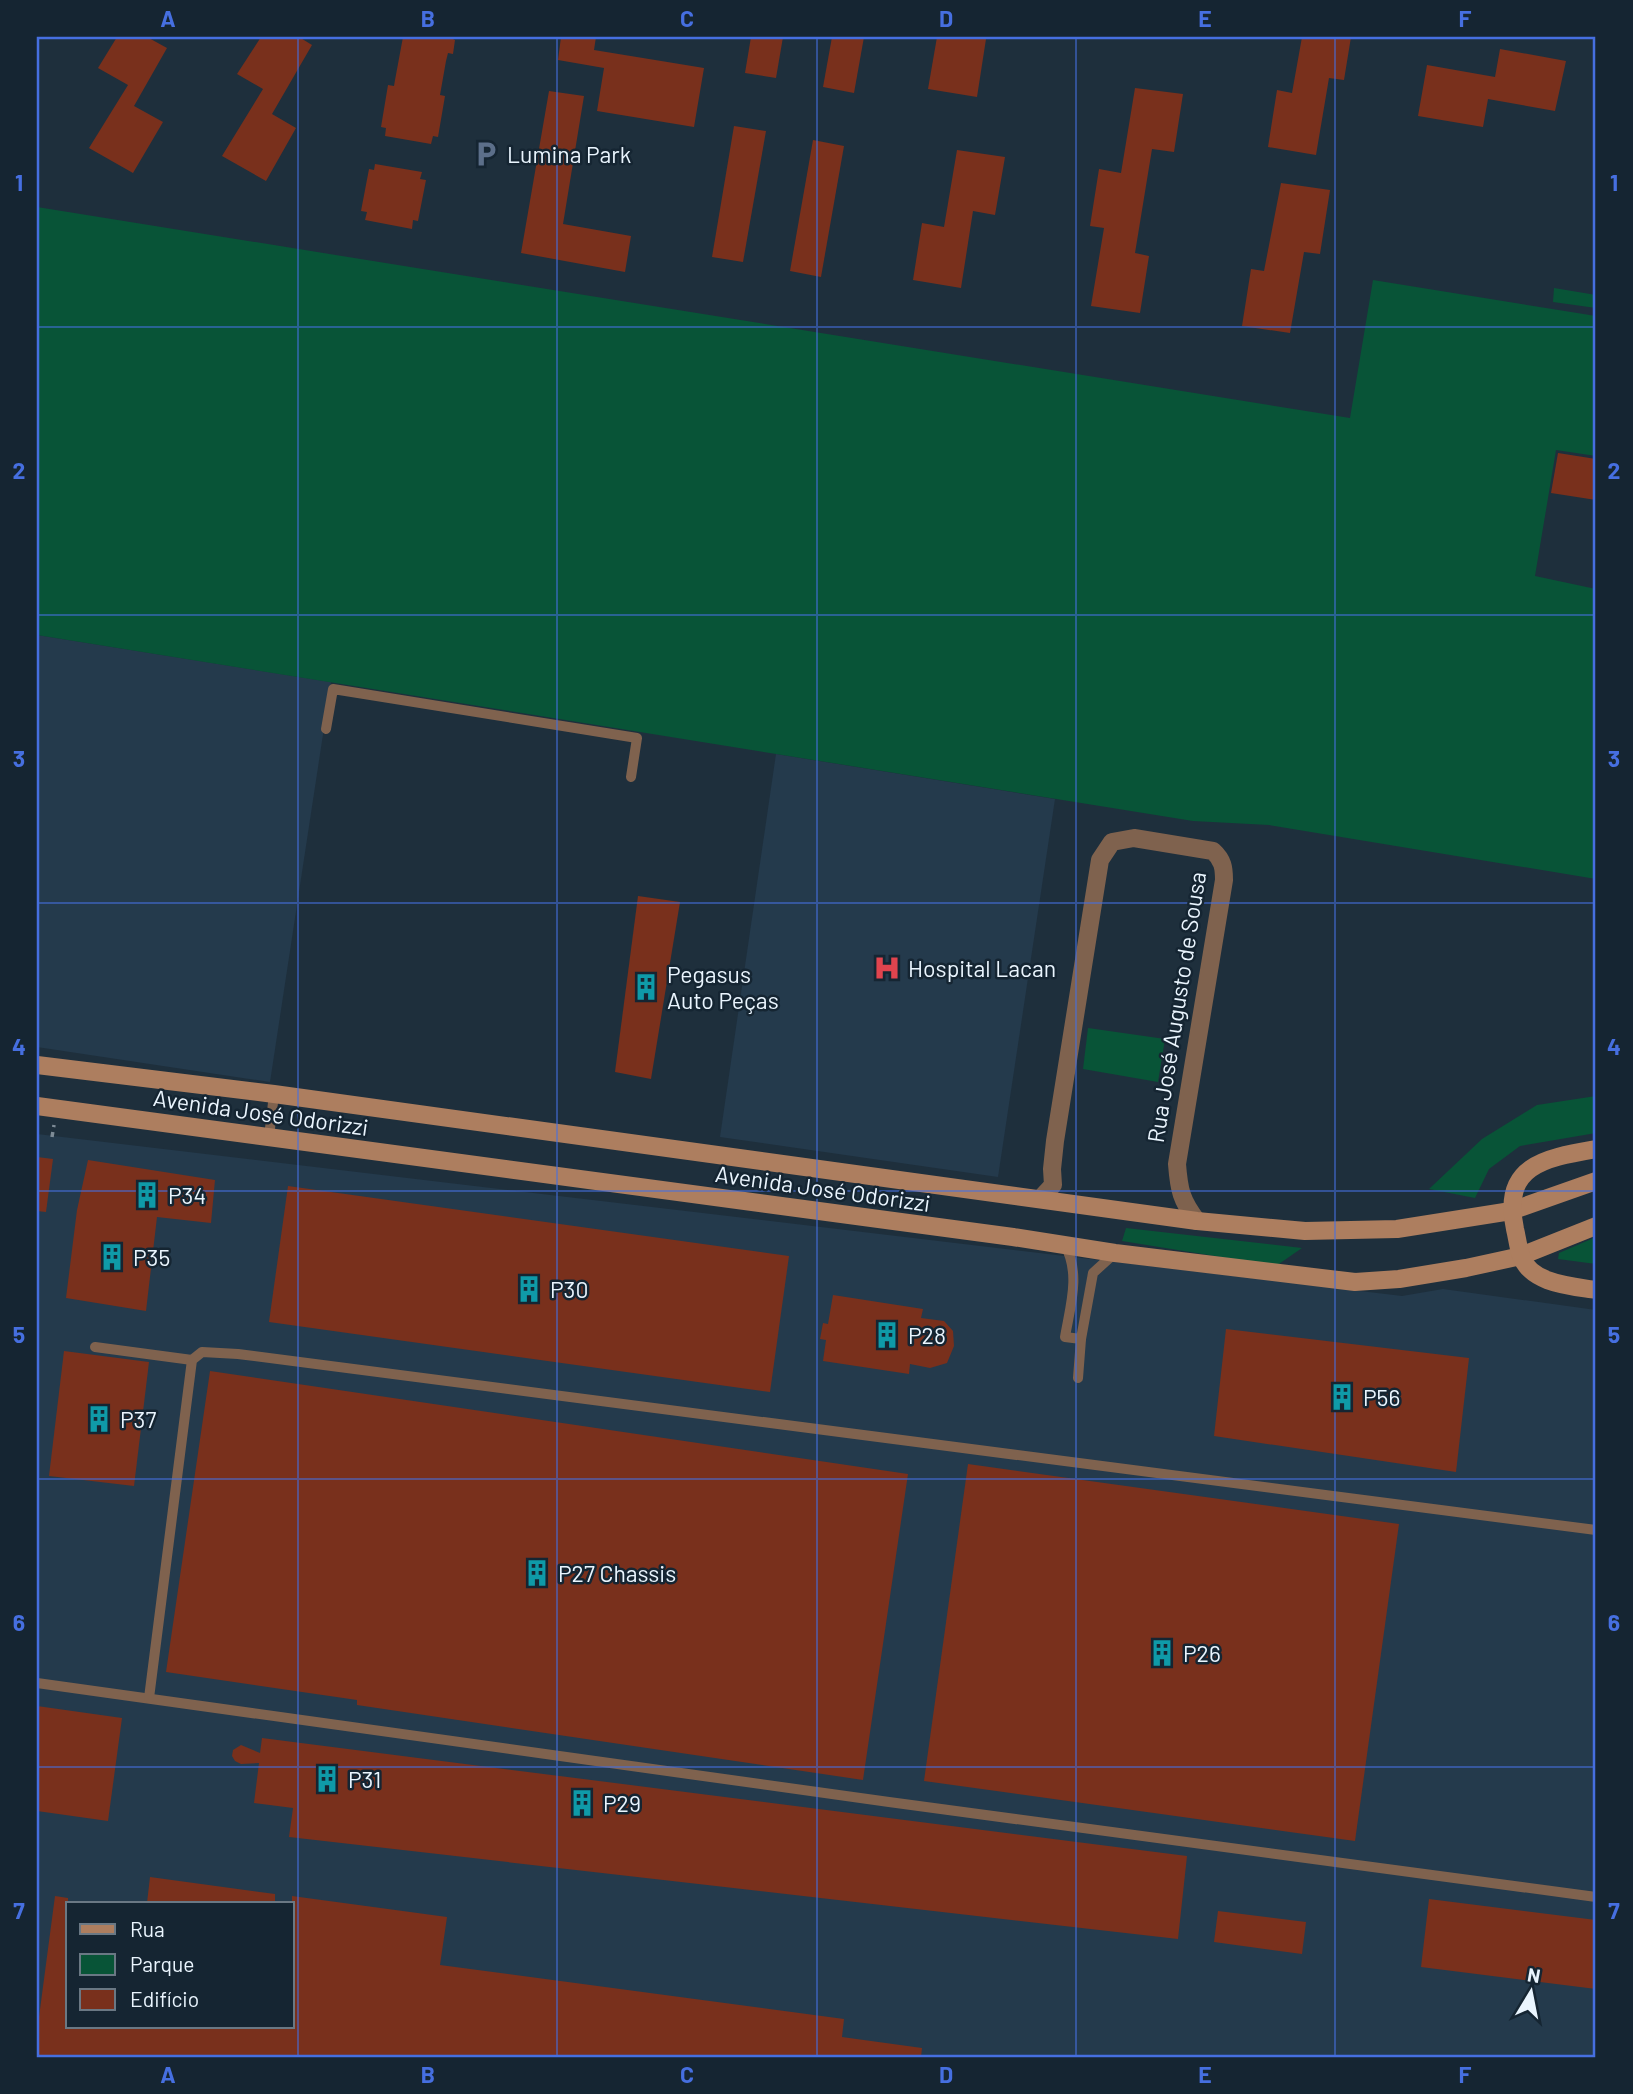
<svg xmlns="http://www.w3.org/2000/svg" width="1633" height="2094" font-family="Barlow,sans-serif">
  <style>
    .built { fill: #243a4c; fill-rule: evenodd }
    .green { fill: #085437 }
    .building { fill: #79301c }
    .lines { fill: none; stroke-linecap: round; stroke-linejoin: round }
    .path { stroke: #7d8b96; stroke-width: 3.5; stroke-dasharray: 5 5; stroke-linecap: butt }
    .lane { stroke: #7f624e; stroke-width: 10 }
    .street { stroke: #7f624e; stroke-width: 18 }
    .secondary { stroke: #ad7e5f; stroke-width: 18 }
    .grid { fill: none; stroke: #466fe0; stroke-width: 2; stroke-opacity: 0.55 }
    .labels { text-anchor: middle; dominant-baseline: central; stroke-width: 5; stroke-linejoin: round; paint-order: stroke }
    .poi-label { font-size: 23px; fill: #eaf5fe; stroke: #152532; text-anchor: start }
    .street-label { font-size: 23px; fill: #eaf5fe; stroke: #152532 }
    .neatline { fill: none; stroke: #466fe0; stroke-width: 2.5 }
    .grid-label { font-size: 23px; text-anchor: middle; font-weight: bold; fill: #466fe0 }
  </style>
  <rect width="100%" height="100%" fill="#1e2f3c"/>
  <g class="built">
    <path d="M37,635L331,682L270,1082L37,1047Z"/>
    <path d="M776,754L1055,799L998,1177L720,1137Z"/>
    <path d="M37,1134L1402,1296L1443,1289L1596,1310V2057H37ZM68,1903H292V2026H68Z"/>
  </g>
  <g class="green">
    <path d="M37,207L1350,418L1373,280L1596,316V456L1556,450L1535,576L1596,589V879L1269,825L1193,821L37,635Z"/>
    <path d="M1554,288L1596,295V308L1553,302Z"/>
    <path d="M1088,1028L1165,1039L1158,1082L1083,1069Z"/>
    <path d="M1596,1096V1133L1520,1146L1489,1169L1475,1198L1429,1189L1482,1139L1537,1105Z"/>
    <path d="M1126,1228L1302,1248L1276,1266L1122,1241Z"/>
    <path d="M1596,1237V1264L1558,1259L1559,1253Z"/>
  </g>
  <g class="building">
    <path d="M117,37H147L167,48L134,106L163,122L133,173L89,148L128,85L98,68Z"/>
    <path d="M261,37H299L312,45L272,114L296,128L266,181L222,156L263,89L237,74Z"/>
    <path d="M403,37H449L455,40L453,54L448,53L446,61L440,95L445,96L438,137L433,136L431,144L385,136L386,128L381,127L388,85L394,86L395,80Z"/>
    <path d="M561,37H596L594,50L704,68L694,127L597,111L604,68L558,60Z"/>
    <path d="M751,37H783L776,78L745,73Z"/>
    <path d="M832,37H864L854,93L823,87Z"/>
    <path d="M937,37L986,39L977,97L928,89Z"/>
    <path d="M1302,37H1351L1344,80L1329,78L1316,155L1268,147L1277,90L1292,93Z"/>
    <path d="M1500,49L1566,61L1555,111L1488,99L1483,127L1418,116L1427,65L1495,77Z"/>
    <path d="M1135,88L1183,94L1174,152L1152,149L1135,253L1149,256L1140,313L1091,306L1104,228L1090,226L1099,169L1121,173Z"/>
    <path d="M549,91L584,96L563,224L631,236L625,272L521,253Z"/>
    <path d="M734,126L766,131L743,262L712,257Z"/>
    <path d="M813,140L844,146L821,277L790,271Z"/>
    <path d="M957,150L1005,157L995,215L973,211L961,288L913,280L922,223L944,227Z"/>
    <path d="M375,164L422,172L420,179L426,180L418,221L413,220L412,229L365,220L367,212L361,211L369,169L374,170Z"/>
    <path d="M1281,183L1330,190L1320,254L1304,252L1290,333L1242,326L1251,269L1264,271Z"/>
    <path d="M1558,453L1596,459V500L1551,493Z"/>
    <path d="M638,896L680,902L651,1079L615,1072Z"/>
    <path d="M37,1157L53,1159L46,1212L37,1211Z"/>
    <path d="M88,1160L215,1180L211,1223L157,1217L146,1311L66,1298L77,1210Z"/>
    <path d="M288,1186L789,1256L770,1392L269,1322Z"/>
    <path d="M833,1295L923,1309L921,1318L944,1321L953,1331L954,1346L947,1363L930,1368L910,1364L909,1374L823,1361L826,1340L820,1339L823,1323L828,1324Z"/>
    <path d="M1226,1329L1469,1358L1456,1472L1214,1436Z"/>
    <path d="M64,1351L149,1362L134,1486L49,1476Z"/>
    <path d="M210,1371L908,1474L863,1780L357,1705V1700L166,1672Z"/>
    <path d="M968,1464L1399,1524L1355,1841L924,1781Z"/>
    <path d="M37,1706L122,1718L108,1821L37,1811Z"/>
    <path d="M262,1738L1187,1856L1178,1939L289,1837L293,1808L254,1803L259,1763L241,1764L235,1761L232,1756L233,1750L241,1745L260,1753Z"/>
    <path d="M150,1877L275,1894V1903H147Z"/>
    <path d="M55,1896L68,1898V2026H292V1896L447,1917L440,1965L844,2019L842,2037L922,2048L921,2057H37V2032Z"/>
    <path d="M1429,1899L1596,1920V1989L1421,1967Z"/>
    <path d="M1218,1911L1306,1922L1302,1954L1214,1942Z"/>
  </g>
  <g class="lines">
    <path class="path" d="M52,1137L54,1125"/>
    <g class="lane">
      <path d="M326,729L333,689L637,738L631,777"/>
      <path d="M269,1137L274,1094"/>
      <path d="M1065,1245C1081,1274 1070,1307 1065,1337L1081,1339"/>
      <path d="M95,1347L192,1360"/>
      <path d="M1078,1378L1081,1339L1093,1273L1115,1253"/>
      <path d="M37,1683L889,1802L1596,1897"/>
      <path d="M149,1698L192,1360L202,1352L238,1354L1596,1530"/>
    </g>
    <path class="street" d="M1040,1199L1053,1185L1052,1169L1055,1141L1100,860L1112,842L1134,838L1213,851C1223,860 1224,868 1224,880L1177,1164C1179,1190 1181,1200 1197,1221"/>
    <g class="secondary">
      <path d="M37,1065L274,1094L1197,1221L1305,1231L1397,1229L1511,1211L1596,1181"/>
      <path d="M37,1106L1013,1237L1115,1253L1355,1282L1399,1279L1466,1268L1521,1256L1596,1226"/>
      <path d="M1596,1149C1545,1158 1501,1165 1515,1229C1517,1237 1518,1247 1521,1256C1531,1284 1571,1286 1596,1290"/>
    </g>
  </g>
  <path class="grid" d="M298,37V2057M557,37V2057M817,37V2057M1076,37V2057M1335,37V2057M37,327H1596M37,615H1596M37,903H1596M37,1191H1596M37,1479H1596M37,1767H1596"/>
  <defs>
    <symbol id="parking-bare" viewBox="-9 -9 18 18"><path d="M-3.5-5.5H1a3.5 3.5 0 0 1 0 7H-1V5.5H-3.5ZM-1-3.4V-.6H.8a1.4 1.4 0 0 0 0-2.8Z" fill="#5c6f8a" stroke="#152532" stroke-width="2.5" paint-order="stroke"/></symbol>
    <symbol id="hospital-bare" viewBox="-9 -9 18 18"><path d="M-5-5h3v3.5h4V-5h3V5h-3V1.5h-4V5h-3Z" fill="#e0444e" stroke="#152532" stroke-width="2.5" paint-order="stroke"/></symbol>
    <symbol id="building-bare" viewBox="-9 -9 18 18"><path d="M-4-6H4V6H1V3H-1V6H-4ZM-2.5-4.3h1.7v1.8h-1.7ZM.8-4.3h1.7v1.8H.8ZM-2.5-1h1.7V.8h-1.7ZM.8-1h1.7V.8H.8Z" fill="#0f9aa8" stroke="#152532" stroke-width="2.5" paint-order="stroke"/></symbol>
  </defs>
  <g fill-rule="evenodd">
    <use href="#parking-bare" x="467" y="135" width="38" height="38"/>
    <use href="#hospital-bare" x="868" y="949" width="38" height="38"/>
    <use href="#building-bare" x="627" y="968" width="38" height="38"/>
    <use href="#building-bare" x="128" y="1176" width="38" height="38"/>
    <use href="#building-bare" x="93" y="1238" width="38" height="38"/>
    <use href="#building-bare" x="510" y="1270" width="38" height="38"/>
    <use href="#building-bare" x="868" y="1316" width="38" height="38"/>
    <use href="#building-bare" x="1323" y="1378" width="38" height="38"/>
    <use href="#building-bare" x="80" y="1400" width="38" height="38"/>
    <use href="#building-bare" x="518" y="1554" width="38" height="38"/>
    <use href="#building-bare" x="1143" y="1634" width="38" height="38"/>
    <use href="#building-bare" x="308" y="1760" width="38" height="38"/>
    <use href="#building-bare" x="563" y="1784" width="38" height="38"/>
  </g>
  <g class="labels">
    <g class="poi-label">
      <text x="507" y="154">Lumina Park</text>
      <text x="908" y="968">Hospital Lacan</text>
      <text x="667" y="974">Pegasus<tspan x="667" dy="26">Auto Peças</tspan></text>
      <text x="168" y="1195">P34</text>
      <text x="133" y="1257">P35</text>
      <text x="550" y="1289">P30</text>
      <text x="908" y="1335">P28</text>
      <text x="1363" y="1397">P56</text>
      <text x="120" y="1419">P37</text>
      <text x="558" y="1573">P27 Chassis</text>
      <text x="1183" y="1653">P26</text>
      <text x="348" y="1779">P31</text>
      <text x="603" y="1803">P29</text>
    </g>
    <g class="street-label">
      <text transform="translate(1176 1007) rotate(-81)">Rua José Augusto de Sousa</text>
      <text transform="translate(261 1112) rotate(8)">Avenida José Odorizzi</text>
      <text transform="translate(823 1188) rotate(8)">Avenida José Odorizzi</text>
    </g>
  </g>
  <rect width="1633" height="2094" fill="none" stroke="#152532" stroke-width="77"/>
  <rect x="66" y="1902" width="228" height="126" fill="#152532" stroke="#6a7884" stroke-width="2"/>
  <rect x="80" y="1924" width="35" height="10" fill="#ad7e5f" stroke="#6a7884" stroke-width="2"/>
  <text x="130" y="1937" font-size="21" fill="#eaf5fe">Rua</text>
  <rect x="80" y="1954" width="35" height="21" fill="#085437" stroke="#6a7884" stroke-width="2"/>
  <text x="130" y="1972" font-size="21" fill="#eaf5fe">Parque</text>
  <rect x="80" y="1989" width="35" height="21" fill="#79301c" stroke="#6a7884" stroke-width="2"/>
  <text x="130" y="2007" font-size="21" fill="#eaf5fe">Edifício</text>
  <g transform="translate(1531 1992) rotate(10)" stroke="#152532" stroke-width="5" paint-order="stroke">
  <path d="M0-5L12 26L0 18L-12 26Z" fill="#eaf5fe"/>
  <text y="-10" font-size="19" font-weight="bold" text-anchor="middle" fill="#eaf5fe">N</text>
  </g>
  <rect x="38" y="38" width="1556" height="2018" class="neatline"/>
  <g class="grid-label">
    <text x="168" y="27">A</text>
    <text x="428" y="27">B</text>
    <text x="687" y="27">C</text>
    <text x="946" y="27">D</text>
    <text x="1205" y="27">E</text>
    <text x="1465" y="27">F</text>
    <text x="19" y="191">1</text>
    <text x="1614" y="191">1</text>
    <text x="19" y="479">2</text>
    <text x="1614" y="479">2</text>
    <text x="19" y="767">3</text>
    <text x="1614" y="767">3</text>
    <text x="19" y="1055">4</text>
    <text x="1614" y="1055">4</text>
    <text x="19" y="1343">5</text>
    <text x="1614" y="1343">5</text>
    <text x="19" y="1631">6</text>
    <text x="1614" y="1631">6</text>
    <text x="19" y="1919">7</text>
    <text x="1614" y="1919">7</text>
    <text x="168" y="2083">A</text>
    <text x="428" y="2083">B</text>
    <text x="687" y="2083">C</text>
    <text x="946" y="2083">D</text>
    <text x="1205" y="2083">E</text>
    <text x="1465" y="2083">F</text>
  </g>
</svg>
